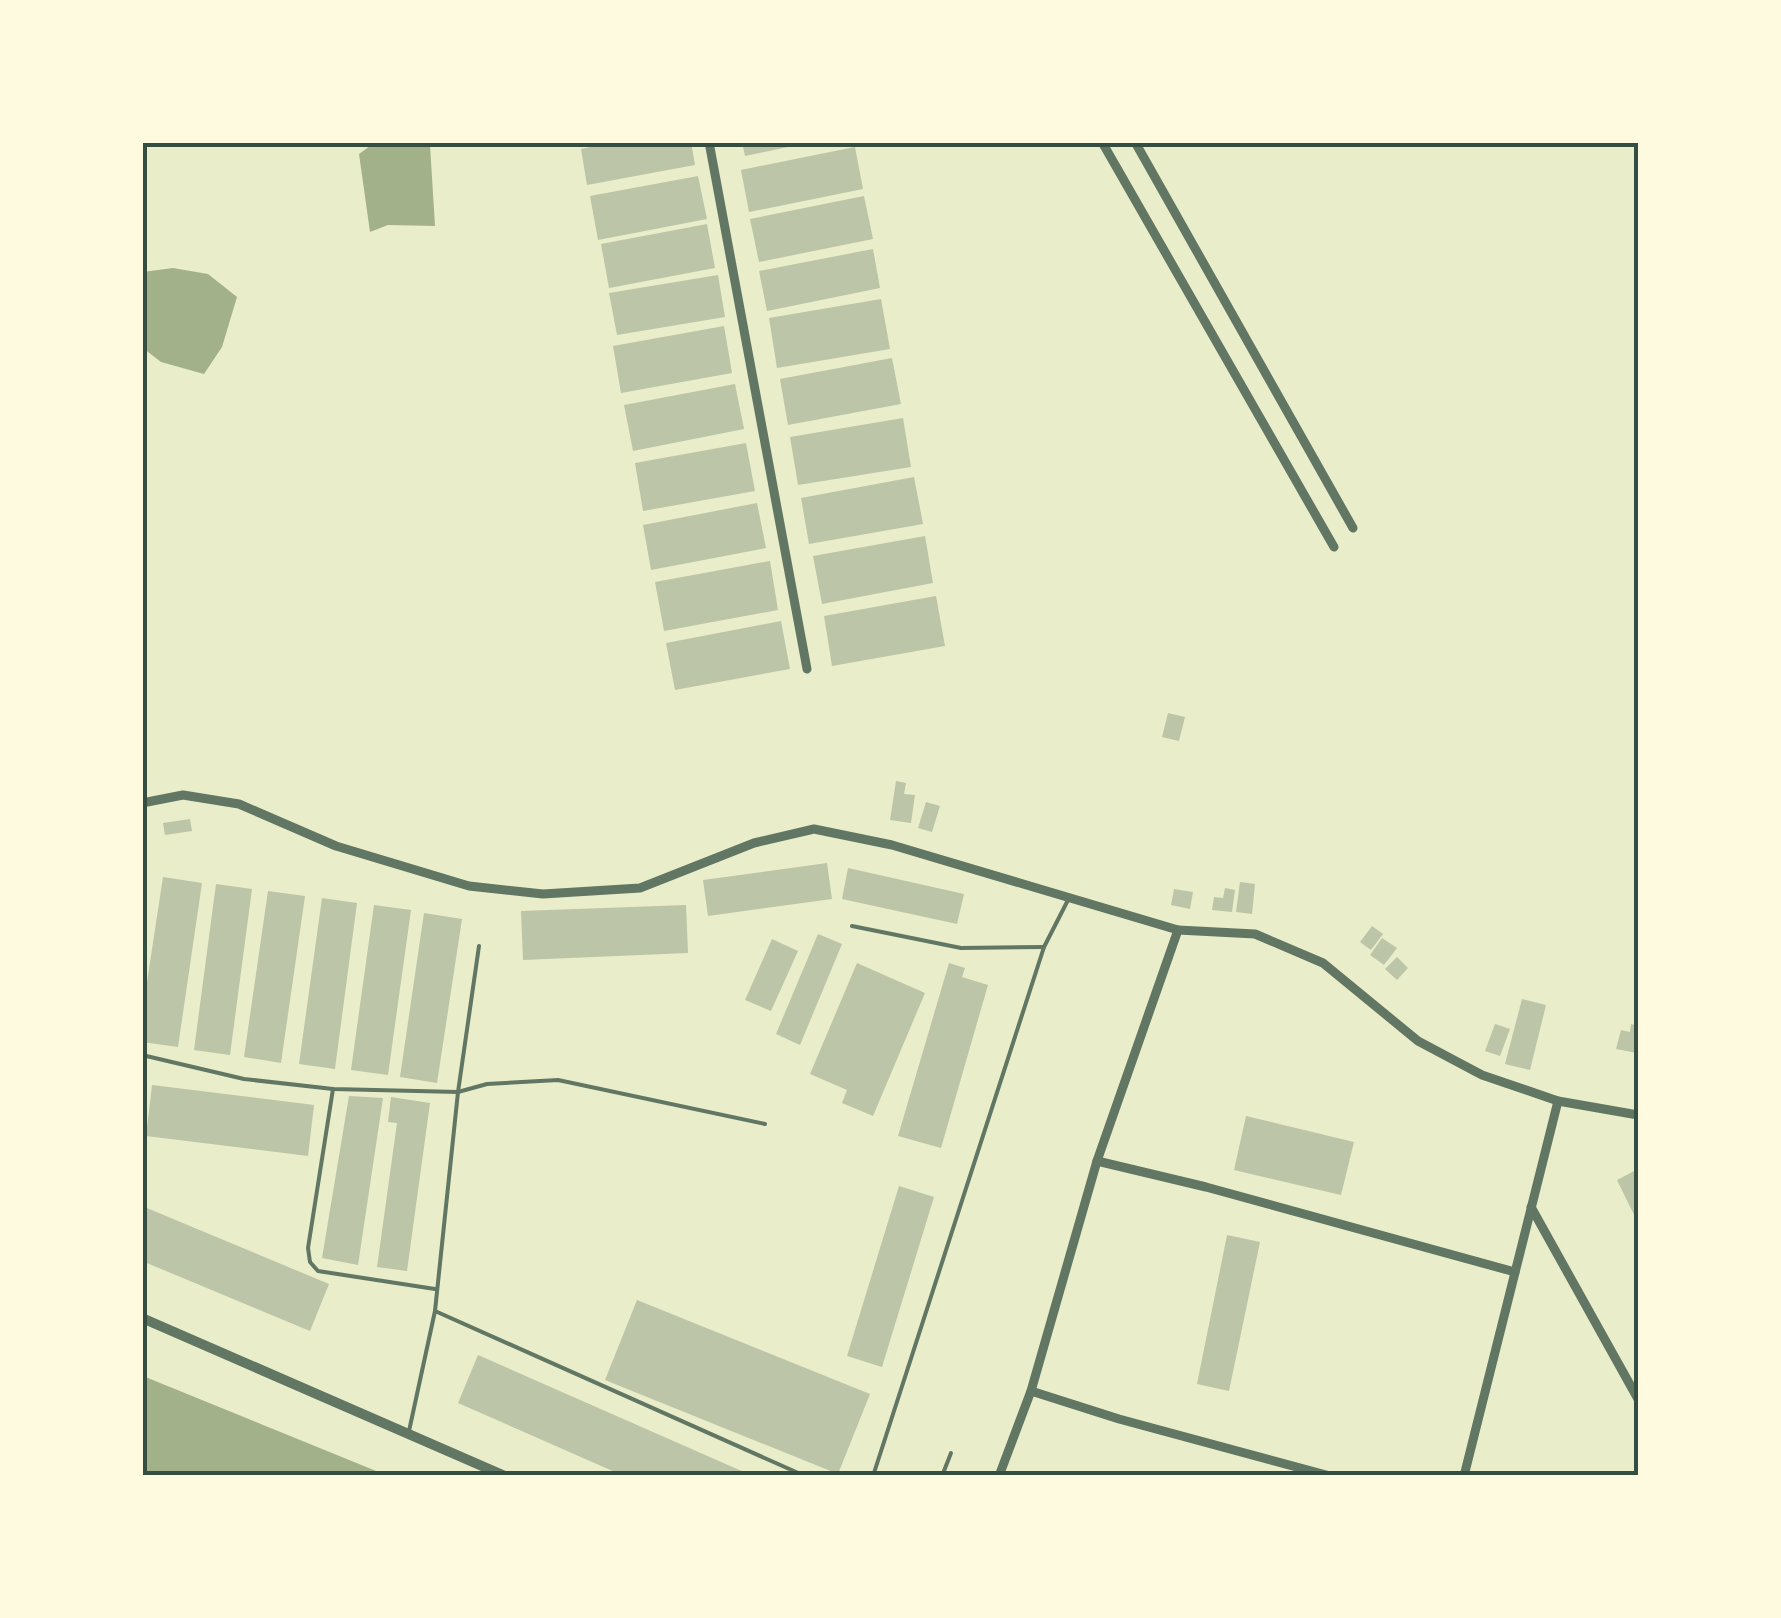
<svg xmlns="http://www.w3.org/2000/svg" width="1781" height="1618" font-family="'Roboto Serif',serif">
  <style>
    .water { fill: #a3b18a }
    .building { fill: #bcc5a7 }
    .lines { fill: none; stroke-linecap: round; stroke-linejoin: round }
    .service { stroke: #617663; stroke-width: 4 }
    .minor { stroke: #617663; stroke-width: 9 }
    .tertiary { stroke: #617663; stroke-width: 10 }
    .neatline { fill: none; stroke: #344e41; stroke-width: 4 }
  </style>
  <rect width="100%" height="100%" fill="#e9edc9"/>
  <g class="water">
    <path d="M406,142L430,145L435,226L388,225L370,232L359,154L374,143Z"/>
    <path d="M173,268L208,274L237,297L222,347L204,374L161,362L143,348V272Z"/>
    <path d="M143,1376L386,1475H143Z"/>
  </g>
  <g class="building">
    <path d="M614,142H691L695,165L587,185L581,149Z"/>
    <path d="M742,142H802V144L745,156Z"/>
    <path d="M855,147L863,189L749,212L741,170Z"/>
    <path d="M698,176L707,219L598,240L590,196Z"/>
    <path d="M864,196L873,239L759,262L750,219Z"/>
    <path d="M707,224L715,268L609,288L601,244Z"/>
    <path d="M873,249L880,288L767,311L759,271Z"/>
    <path d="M718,275L725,317L617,335L609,293Z"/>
    <path d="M881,299L890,349L777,368L769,318Z"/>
    <path d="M724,326L732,373L621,393L613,346Z"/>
    <path d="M892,358L901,404L788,425L780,379Z"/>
    <path d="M735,384L744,429L633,451L624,405Z"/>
    <path d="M903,418L911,467L798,485L790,437Z"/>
    <path d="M746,443L755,491L643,511L635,463Z"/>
    <path d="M914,477L923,524L809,544L801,498Z"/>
    <path d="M757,503L766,548L651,570L643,525Z"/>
    <path d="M925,536L933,583L822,604L813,556Z"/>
    <path d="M770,561L778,610L664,631L655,582Z"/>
    <path d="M936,596L945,646L832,666L824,616Z"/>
    <path d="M781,621L790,669L675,690L666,643Z"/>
    <path d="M1168,713L1185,717L1179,741L1162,737Z"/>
    <path d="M896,781L906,783L904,794L915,795L911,823L890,820Z"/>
    <path d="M926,802L940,806L932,832L918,828Z"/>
    <path d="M190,819L192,831L165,835L163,823Z"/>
    <path d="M827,863L832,899L708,916L703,880Z"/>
    <path d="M848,868L964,894L957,924L842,899Z"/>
    <path d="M163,877L202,883L178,1047L142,1042V1015Z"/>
    <path d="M1240,882L1255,884L1252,914L1236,912Z"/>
    <path d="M216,884L252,889L230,1055L194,1050Z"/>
    <path d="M1225,888L1235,890L1232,912L1212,910L1214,897L1223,898Z"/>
    <path d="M1174,889L1193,892L1190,909L1171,905Z"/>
    <path d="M268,891L305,896L281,1063L244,1057Z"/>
    <path d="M322,898L357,903L335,1069L299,1064Z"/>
    <path d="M374,905L411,910L388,1075L351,1070Z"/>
    <path d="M686,905L688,953L523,960L521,911Z"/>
    <path d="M424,913L462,919L437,1083L400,1077Z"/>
    <path d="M1372,926L1383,934L1371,950L1360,942Z"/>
    <path d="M818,934L842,944L800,1045L776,1034Z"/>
    <path d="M1382,938L1397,948L1384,965L1370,955Z"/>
    <path d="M772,939L798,951L771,1011L745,1000Z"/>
    <path d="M1397,957L1408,968L1397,980L1385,969Z"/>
    <path d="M857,963L925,993L873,1116L842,1103L847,1090L810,1074Z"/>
    <path d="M949,963L965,968L962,977L988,985L941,1148L898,1136Z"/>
    <path d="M1522,999L1546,1005L1530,1070L1505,1064Z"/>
    <path d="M1495,1024L1510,1029L1500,1056L1485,1051Z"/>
    <path d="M1631,1024L1638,1026L1637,1053L1616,1049L1621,1030L1630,1032Z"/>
    <path d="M152,1085L314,1105L308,1156L146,1136Z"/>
    <path d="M349,1096L383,1098L358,1265L322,1258Z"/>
    <path d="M391,1097L430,1103L407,1271L377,1267L397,1123L388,1122Z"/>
    <path d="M1246,1116L1354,1142L1341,1195L1234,1170Z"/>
    <path d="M1638,1169V1223L1617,1180Z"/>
    <path d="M899,1186L934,1197L882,1367L847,1356Z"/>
    <path d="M142,1206L329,1284L310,1331L142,1261Z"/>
    <path d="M1227,1235L1260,1242L1229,1391L1197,1384Z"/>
    <path d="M637,1300L870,1394L838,1474L605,1380Z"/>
    <path d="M478,1355L753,1476H624L458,1403Z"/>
  </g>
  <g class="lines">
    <g class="service">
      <path d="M852,926L961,948L1044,947"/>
      <path d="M142,1055L244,1079L333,1089L458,1092L487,1084L558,1080L765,1124"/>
      <path d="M333,1089L308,1248L310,1262L318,1271L435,1289"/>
      <path d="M435,1311L805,1476"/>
      <path d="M409,1431L435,1311L458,1092L479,946"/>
      <path d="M873,1476L1044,947L1068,900"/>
      <path d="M942,1476L951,1453"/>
    </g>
    <g class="minor">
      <path d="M709,142L807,669"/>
      <path d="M1102,142L1334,547"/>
      <path d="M1135,142L1353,528"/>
      <path d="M142,803L183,795L239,804L336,846L469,886L543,894L640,888L754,843L814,829L892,845L1178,930"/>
      <path d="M1097,1161L1206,1187L1515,1272"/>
      <path d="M1531,1207L1638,1399"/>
      <path d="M1031,1391L1119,1419L1330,1476"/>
      <path d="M999,1476L1031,1391L1097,1161L1178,930L1255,934L1323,963L1418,1041L1482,1075L1558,1101L1638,1115"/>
      <path d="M1464,1476L1558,1101"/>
    </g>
    <path class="tertiary" d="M142,1318L505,1476"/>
  </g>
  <rect width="1781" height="1618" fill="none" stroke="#fefae0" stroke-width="290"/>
  <rect x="145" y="145" width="1491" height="1328" class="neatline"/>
</svg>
